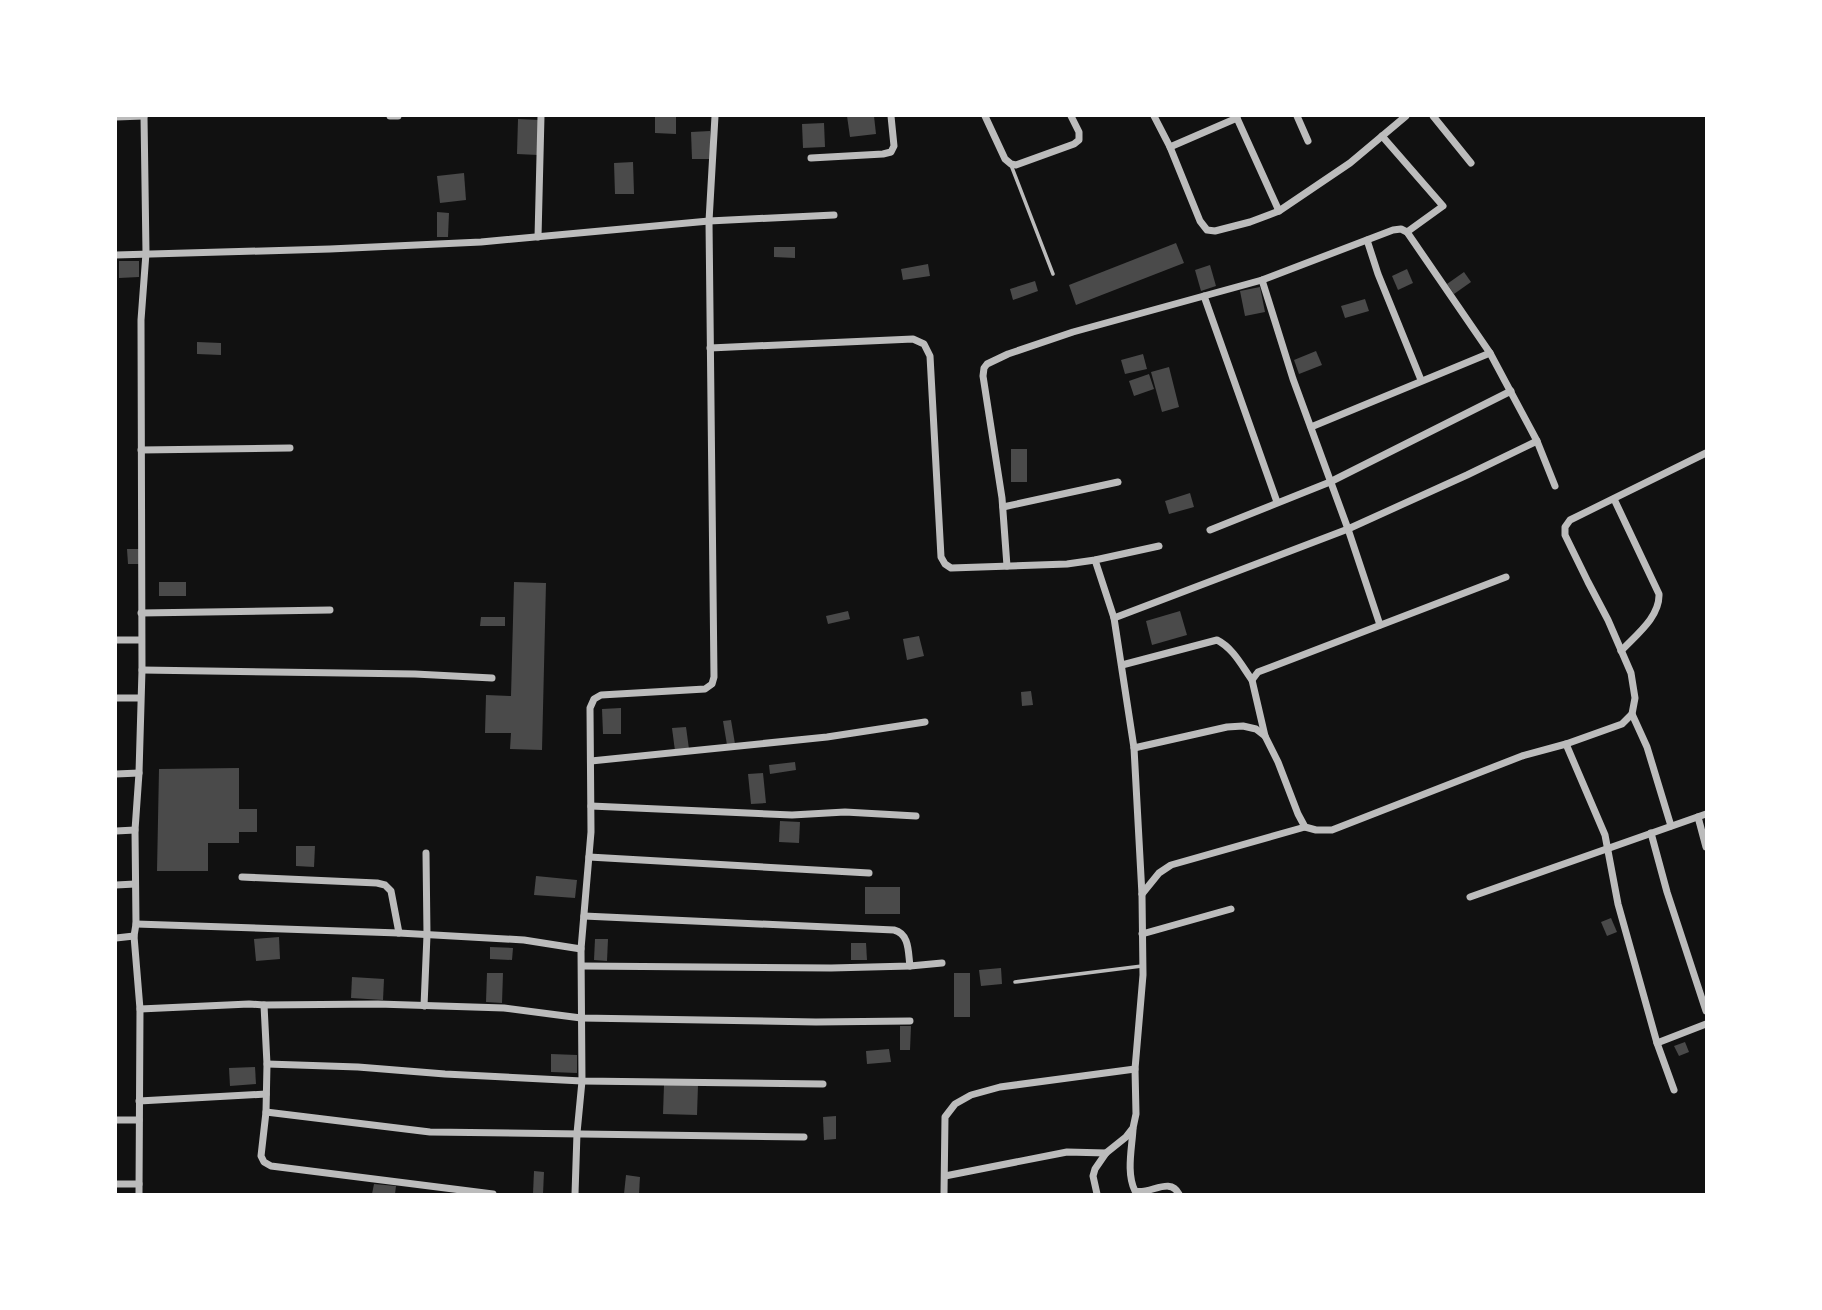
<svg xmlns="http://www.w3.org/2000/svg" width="1822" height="1310" font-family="'Source Sans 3',sans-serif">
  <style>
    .building { fill: #4a4a4a }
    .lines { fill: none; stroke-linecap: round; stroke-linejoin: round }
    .service { stroke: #bcbcbc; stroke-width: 3.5 }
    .minor { stroke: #bcbcbc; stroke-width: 7 }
  </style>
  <rect width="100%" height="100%" fill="#111"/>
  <g class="building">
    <path d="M655,116H676V134L655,133Z"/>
    <path d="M847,116H874L876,134L850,137Z"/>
    <path d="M518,119L539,120L538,155L517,154Z"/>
    <path d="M824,123L825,147L803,148L802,124Z"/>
    <path d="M710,131L711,159H692L691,132Z"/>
    <path d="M633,162L634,194H615L614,163Z"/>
    <path d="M464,173L466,200L440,203L437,176Z"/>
    <path d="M437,212L449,213L448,237H437Z"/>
    <path d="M1176,243L1184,263L1076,305L1069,285Z"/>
    <path d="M774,247H795V258L774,257Z"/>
    <path d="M119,261H139V277L119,278Z"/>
    <path d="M928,264L930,276L903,280L901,269Z"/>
    <path d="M1210,265L1216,286L1201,291L1195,270Z"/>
    <path d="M1407,269L1413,283L1398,290L1392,276Z"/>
    <path d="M1464,272L1471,282L1454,294L1447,284Z"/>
    <path d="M1035,281L1038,291L1013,300L1010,289Z"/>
    <path d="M1260,287L1265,312L1245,316L1240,291Z"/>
    <path d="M1365,299L1369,311L1345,318L1341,306Z"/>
    <path d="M197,342L221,343V355L197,354Z"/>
    <path d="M1316,351L1322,365L1299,374L1294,360Z"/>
    <path d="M1143,354L1147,369L1125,374L1121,360Z"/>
    <path d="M1169,367L1179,407L1162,412L1151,372Z"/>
    <path d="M1149,374L1154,389L1134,396L1129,381Z"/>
    <rect x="1011" y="449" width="16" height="33"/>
    <path d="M1190,493L1194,507L1169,514L1165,501Z"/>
    <path d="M127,549H140V564H128Z"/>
    <rect x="159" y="582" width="27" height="14"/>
    <path d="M514,582L546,583L542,750L510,749L511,733H485L486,695L511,696Z"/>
    <path d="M848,611L850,619L828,624L826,616Z"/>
    <path d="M1180,611L1187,635L1152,645L1146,621Z"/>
    <path d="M481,617H505V626H480Z"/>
    <path d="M919,636L924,656L907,660L903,639Z"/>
    <path d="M1031,691L1033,705L1022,706L1021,692Z"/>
    <path d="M621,708V734H603L602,709Z"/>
    <path d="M731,720L735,744L727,745L723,721Z"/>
    <path d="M686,727L689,749L675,751L672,728Z"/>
    <path d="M795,762L796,770L770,774L769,765Z"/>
    <path d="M239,768V809H257V832H239V843H208V871H157L159,769Z"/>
    <path d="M763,773L766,803L751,804L748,774Z"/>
    <path d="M780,821L800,822L799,843L779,842Z"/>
    <path d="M296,846H315L314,867L296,866Z"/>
    <path d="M536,876L577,880L575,898L534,895Z"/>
    <rect x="865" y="887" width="35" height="27"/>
    <path d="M1611,918L1617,932L1607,936L1601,922Z"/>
    <path d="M279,937L280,959L256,961L254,939Z"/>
    <path d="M595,939H608L607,961L594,960Z"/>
    <path d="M851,943H866L867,960H851Z"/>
    <path d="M490,947L513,948L512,960L490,959Z"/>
    <path d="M1001,968L1002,984L981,986L979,970Z"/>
    <path d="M487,973H503L502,1003L486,1002Z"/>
    <rect x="954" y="973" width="16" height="44"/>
    <path d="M352,977L384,979L383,1000L351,998Z"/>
    <path d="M900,1026H911L910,1050H900Z"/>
    <path d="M1685,1042L1689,1052L1679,1056L1674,1046Z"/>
    <path d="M889,1049L891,1062L867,1064L866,1051Z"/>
    <path d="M551,1054L577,1055V1073L551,1072Z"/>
    <path d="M255,1067L256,1084L230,1086L229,1068Z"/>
    <path d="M664,1085H698L697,1115L663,1114Z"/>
    <path d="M836,1116V1139L824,1140L823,1117Z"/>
    <path d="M534,1171L544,1172L543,1194H533Z"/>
    <path d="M626,1175L640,1177L639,1194H624Z"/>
    <path d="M374,1184L396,1186L395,1194H372Z"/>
  </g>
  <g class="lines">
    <g class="service">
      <path d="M1011,165L1053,274"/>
      <path d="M1015,982L1142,966"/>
    </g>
    <g class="minor">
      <path d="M390,116H398"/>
      <path d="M985,116L1005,159L1011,164L1016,165L1074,144L1079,140V132L1071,116"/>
      <path d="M1154,116L1170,147L1200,221L1207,230L1215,231L1250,222L1279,211L1350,163L1406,116"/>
      <path d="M1236,116L1279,211"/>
      <path d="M1297,116L1308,141"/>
      <path d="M1433,116L1471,163"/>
      <path d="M116,117L144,116"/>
      <path d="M1382,136L1443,206L1407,232"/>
      <path d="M1170,147L1237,118"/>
      <path d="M811,158L883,154L891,152L894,146L891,116"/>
      <path d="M538,237L541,116"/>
      <path d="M1367,240L1378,274L1421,380"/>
      <path d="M116,255L330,249L481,242L709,221L834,215"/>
      <path d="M1262,280L1293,379L1348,529L1380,625"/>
      <path d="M1204,296L1277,502"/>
      <path d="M710,348L913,339L924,344L930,356L941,557L945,564L951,568L1067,564L1095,560L1159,546"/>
      <path d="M1490,353L1537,441L1555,486"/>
      <path d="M141,450L290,448"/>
      <path d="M1614,499L1659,594C1660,617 1636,635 1621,651"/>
      <path d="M1003,507L1118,482"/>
      <path d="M1210,530L1330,482L1511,391"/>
      <path d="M1095,560L1114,618L1134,748L1142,895L1143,975L1135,1069L1136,1114L1133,1128L1126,1137L1106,1153L1095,1169L1093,1176L1097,1194"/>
      <path d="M1007,566L1002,498L983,376L984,368L987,364L1008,354L1073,332L1262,280L1393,230L1401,229L1407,232L1490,353L1311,427"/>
      <path d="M141,613L330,610"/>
      <path d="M1114,618L1348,529L1467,475L1537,441"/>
      <path d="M116,640H141"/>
      <path d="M1122,665L1217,640C1233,648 1242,666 1252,680"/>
      <path d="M142,670L415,674L492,678"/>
      <path d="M116,698H140"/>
      <path d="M1632,714L1647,747L1671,826"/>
      <path d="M1265,736L1252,680L1258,672L1506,577"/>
      <path d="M1566,744L1605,835L1618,904L1657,1043L1674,1090"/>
      <path d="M1134,748L1227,727L1243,726L1256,729L1265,736L1278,762L1298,814L1305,827L1316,830H1332L1522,756L1566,744L1622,724L1632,714L1635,698L1631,673L1608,620L1588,582L1565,535V527L1570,520L1706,453"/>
      <path d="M591,761L827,737L925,722"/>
      <path d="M116,774L139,773"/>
      <path d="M591,806L792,815L845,812L916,816"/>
      <path d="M1698,817L1706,847"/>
      <path d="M116,831L135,830"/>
      <path d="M1651,833L1667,892L1706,1011"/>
      <path d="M589,857L869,873"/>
      <path d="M242,877L377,883L385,885L391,891L399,933"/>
      <path d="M116,885L135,884"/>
      <path d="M1142,894L1159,873L1171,865L1305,827"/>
      <path d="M1470,897L1706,814"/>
      <path d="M584,916L894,930C910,934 908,953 910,966"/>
      <path d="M136,924L399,933L524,940L581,949"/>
      <path d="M1142,934L1231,909"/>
      <path d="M116,938L134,936"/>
      <path d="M582,966L831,968L910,966L942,963"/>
      <path d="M264,1005L267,1064L266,1112L261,1156L264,1162L271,1166L493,1194"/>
      <path d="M424,1006L427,935L426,853"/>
      <path d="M140,1009L249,1004L264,1005L378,1004L504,1008L581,1018L816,1022L910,1021"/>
      <path d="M1657,1043L1706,1024"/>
      <path d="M267,1064L358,1067L445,1074L582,1081L823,1084"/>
      <path d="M139,1101L266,1094"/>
      <path d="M266,1112L430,1132L804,1137"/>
      <path d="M116,1120H139"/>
      <path d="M1133,1129C1132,1148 1126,1173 1135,1191C1150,1195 1170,1176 1179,1194"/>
      <path d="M945,1176L1067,1152L1106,1153"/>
      <path d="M116,1184H139"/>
      <path d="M139,1194L140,1009L134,936L136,924L135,830L139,773L142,670L141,320L146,253L144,116"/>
      <path d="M575,1194L577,1133L582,1081L581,949L591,832L590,708L594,699L601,695L705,689L712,684L714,677L709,221L715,116"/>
      <path d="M944,1194L945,1117L955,1104L971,1095L1000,1087L1135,1069"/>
    </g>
  </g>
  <rect width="1822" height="1310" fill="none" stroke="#ffffff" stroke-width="234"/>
</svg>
